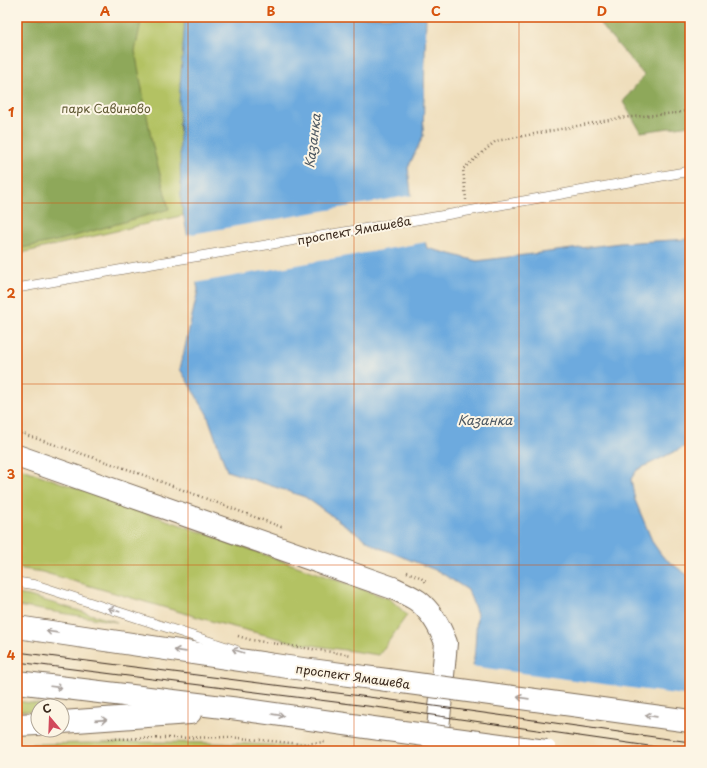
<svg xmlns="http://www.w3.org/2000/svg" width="707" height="768" font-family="'Playpen Sans',sans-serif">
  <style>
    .green { fill: #b3c264; stroke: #777641 }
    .forest { fill: #8ea85a; stroke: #64693c }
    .water { fill: #6daade; stroke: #546a7e }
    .pier { fill: #efdebc }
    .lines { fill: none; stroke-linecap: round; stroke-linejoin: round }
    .lane-casing { stroke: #7a6955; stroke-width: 10 }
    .primary-casing { stroke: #7a6955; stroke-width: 24 }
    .path { stroke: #7a6955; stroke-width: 2.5; stroke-dasharray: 1 3; stroke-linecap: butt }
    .lane { stroke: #fff; stroke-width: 9 }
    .primary { stroke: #fff; stroke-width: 22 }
    .tram { stroke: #3b2a1e; stroke-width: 1 }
    .primary-bridge-casing { stroke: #7a6955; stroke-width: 24; stroke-linecap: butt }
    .primary-bridge { stroke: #fff; stroke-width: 22 }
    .oneway { stroke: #a79f9a }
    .grid { fill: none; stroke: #d7540e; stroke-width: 1; stroke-opacity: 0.55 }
    .labels { text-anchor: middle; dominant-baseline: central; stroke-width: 4; stroke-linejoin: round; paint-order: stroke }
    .park-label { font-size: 12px; fill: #5f5833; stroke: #fcf5e5 }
    .street-label { font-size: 12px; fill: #3b2a1e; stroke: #fcf5e5 }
    .water-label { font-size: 13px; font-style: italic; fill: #4c5761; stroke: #fcf5e5 }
    .neatline { fill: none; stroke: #d7540e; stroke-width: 1.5 }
    .grid-label { font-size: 13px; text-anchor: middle; font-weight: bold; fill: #d7540e }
  </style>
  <rect width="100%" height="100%" fill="#fcf5e5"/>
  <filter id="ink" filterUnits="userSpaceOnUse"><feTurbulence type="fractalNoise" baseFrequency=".025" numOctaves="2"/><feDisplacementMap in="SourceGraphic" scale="8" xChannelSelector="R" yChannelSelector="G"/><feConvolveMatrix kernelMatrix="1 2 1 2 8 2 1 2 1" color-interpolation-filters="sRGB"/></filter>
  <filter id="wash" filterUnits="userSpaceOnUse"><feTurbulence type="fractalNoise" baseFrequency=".012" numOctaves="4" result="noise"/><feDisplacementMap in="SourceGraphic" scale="16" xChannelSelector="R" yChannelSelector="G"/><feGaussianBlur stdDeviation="0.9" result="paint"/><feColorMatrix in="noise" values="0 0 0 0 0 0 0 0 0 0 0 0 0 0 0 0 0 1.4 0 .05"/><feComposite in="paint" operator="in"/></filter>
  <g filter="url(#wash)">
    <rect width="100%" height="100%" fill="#efdebc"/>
    <g class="green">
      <path d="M17,17H198L189,214L17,254Z"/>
      <path d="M17,467L390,599L407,615L379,655L297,643L218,623L42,572L17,568Z"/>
      <path d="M17,594L29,596L117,622L17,606Z"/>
      <path d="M17,701L54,706H38V711H17Z"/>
      <path d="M156,742C220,743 284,744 347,751H22L32,744Z"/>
    </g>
    <g class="forest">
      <path d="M17,17H142L135,51L152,143L169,209L61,240L17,249Z"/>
      <path d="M594,17H688L690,18V125L641,132L623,102L644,75Z"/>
    </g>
    <path class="water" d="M185,17H426L423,136L408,168L412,201L427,248L477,261L620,243L690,239V444L637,470L631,479L635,500L653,543L663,557L690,577V751H464L475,649L477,614L468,590L438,571L375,546L305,497L227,471L207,414L180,369L198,290L181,202L179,103Z"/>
    <g class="pier">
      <path d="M413,195L414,200L427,242L195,283L186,235Z"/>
      <path d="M471,666L690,696V751H462Z"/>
    </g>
  </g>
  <g filter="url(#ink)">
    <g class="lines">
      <defs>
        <g id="lane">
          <path d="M17,288L158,263L440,216L690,171"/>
          <path d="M17,582L36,585L236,650"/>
        </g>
        <g id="primary">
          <path d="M17,456L393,588C401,592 411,596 418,601C432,612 440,627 446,643L436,751"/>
          <path d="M17,627L288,667L387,680"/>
          <path d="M17,682L239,709L380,729"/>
          <path d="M62,722L190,713"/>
          <path d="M17,725L38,724"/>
        </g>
      </defs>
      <use href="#lane" class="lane-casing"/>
      <use href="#primary" class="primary-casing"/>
      <g class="path">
        <path d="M466,200L463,169L496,141L620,118L677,113L690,110"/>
        <path d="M17,432L130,470L284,528"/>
        <path d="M407,572L420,577L427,583"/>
        <path d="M238,636L251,640L352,655"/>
        <path d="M108,739L229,737L302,744L326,742"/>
      </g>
      <use href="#lane" class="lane"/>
      <use href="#primary" class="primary"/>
      <g class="tram">
        <path d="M17,652L384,699L690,742"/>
        <path d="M17,662L383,708L684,751"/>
      </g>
      <defs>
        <g id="primary-bridge">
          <path d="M387,680L690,721"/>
          <path d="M380,729L546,751"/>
        </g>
      </defs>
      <use href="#primary-bridge" class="primary-bridge-casing"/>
      <use href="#primary-bridge" class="primary-bridge"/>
    </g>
    <defs><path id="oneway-shaft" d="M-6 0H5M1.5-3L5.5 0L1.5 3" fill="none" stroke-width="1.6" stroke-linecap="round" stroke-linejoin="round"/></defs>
    <g class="oneway">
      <use href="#oneway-shaft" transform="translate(114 610) rotate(-162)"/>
      <use href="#oneway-shaft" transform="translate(52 632) rotate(-172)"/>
      <use href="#oneway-shaft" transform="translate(180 651) rotate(-172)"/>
      <use href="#oneway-shaft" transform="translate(238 651) rotate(-162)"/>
      <use href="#oneway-shaft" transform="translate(56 687) rotate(7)"/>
      <use href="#oneway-shaft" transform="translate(523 698) rotate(-172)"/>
      <use href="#oneway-shaft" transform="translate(278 715) rotate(8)"/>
      <use href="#oneway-shaft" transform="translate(651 716) rotate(-172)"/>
      <use href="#oneway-shaft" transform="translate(101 720) rotate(-4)"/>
    </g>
  </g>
  <path class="grid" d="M188,17V751M354,17V751M519,17V751M17,203H690M17,384H690M17,565H690"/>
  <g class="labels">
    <g class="park-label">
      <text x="106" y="108">парк Савиново</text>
    </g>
    <g class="street-label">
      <text transform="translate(354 230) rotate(-10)">проспект Ямашева</text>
      <text transform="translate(353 676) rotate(8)">проспект Ямашева</text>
    </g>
    <g class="water-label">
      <text transform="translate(312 141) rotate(-83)">Казанка</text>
      <text x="485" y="419">Казанка</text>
    </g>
  </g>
  <rect width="707" height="768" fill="none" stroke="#fcf5e5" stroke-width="44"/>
  <g transform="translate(50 718) rotate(341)"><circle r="19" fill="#fcf5e5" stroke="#afa495"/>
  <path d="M0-3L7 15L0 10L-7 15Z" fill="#d1495b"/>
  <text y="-6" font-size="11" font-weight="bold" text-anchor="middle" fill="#3b2a1e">С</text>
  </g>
  <rect x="22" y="22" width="663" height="724" class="neatline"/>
  <g class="grid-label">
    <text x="105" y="16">A</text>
    <text x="271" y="16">B</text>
    <text x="436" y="16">C</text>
    <text x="602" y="16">D</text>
    <text x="11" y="117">1</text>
    <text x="11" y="298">2</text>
    <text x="11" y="479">3</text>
    <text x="11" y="660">4</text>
  </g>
</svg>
